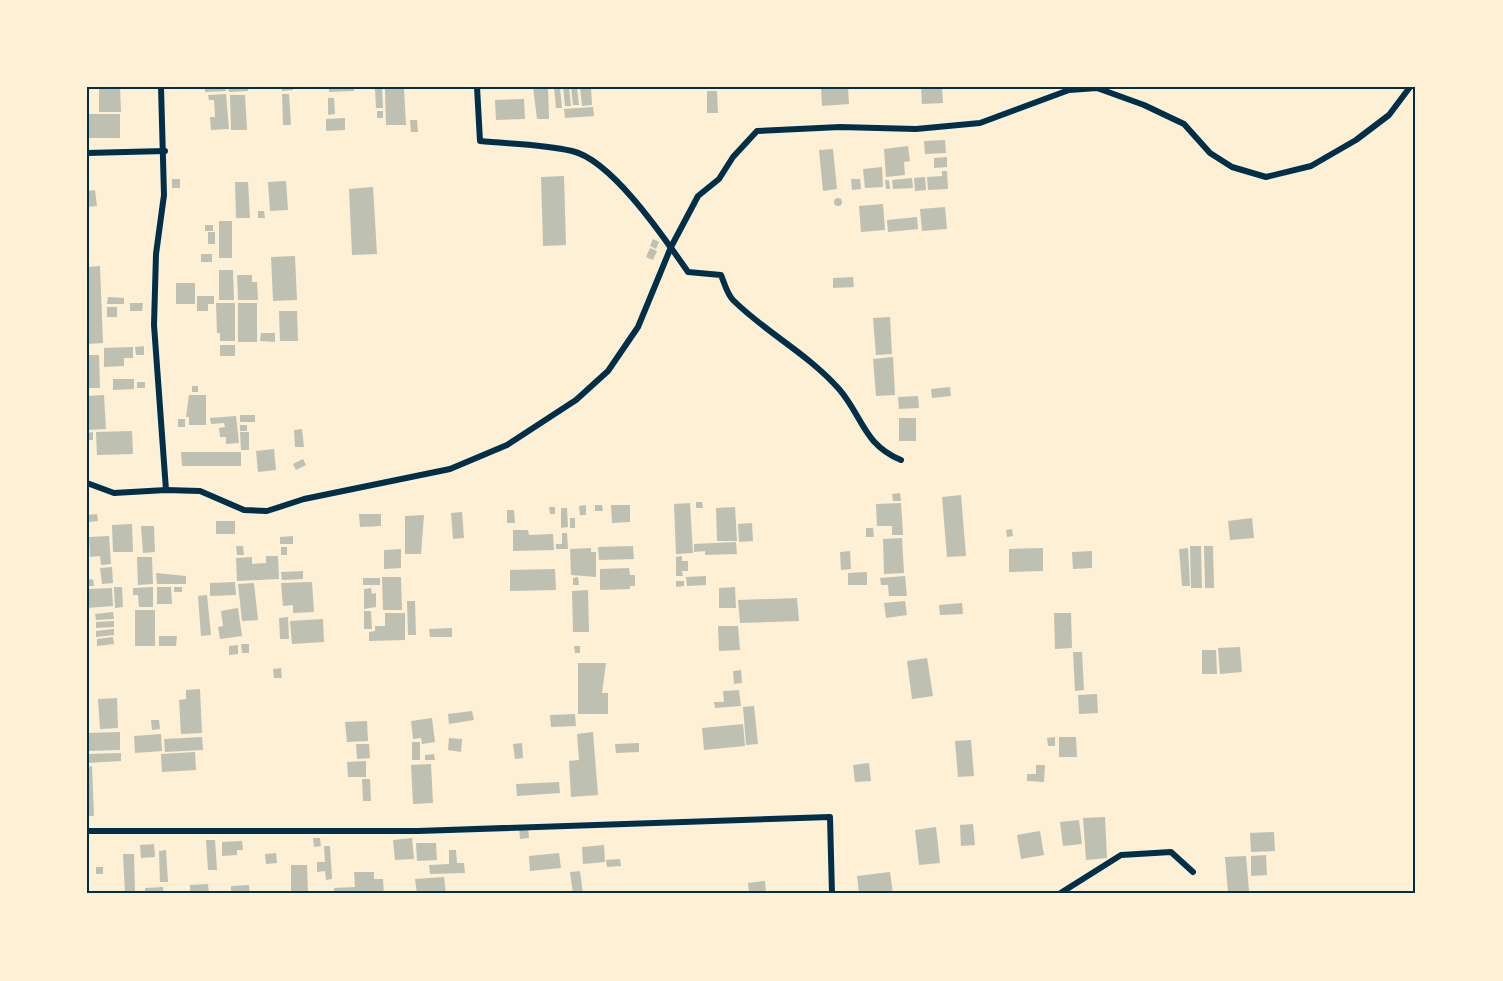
<svg xmlns="http://www.w3.org/2000/svg" width="1503" height="981" font-family="'Golos Text',sans-serif">
  <style>
    .building { fill: #bec0b2 }
    .lines { fill: none; stroke-linecap: round; stroke-linejoin: round }
    .minor { stroke: #003049; stroke-width: 6 }
    .neatline { fill: none; stroke: #003049; stroke-width: 2 }
  </style>
  <rect width="100%" height="100%" fill="#fdf0d5"/>
  <g class="building">
    <path d="M99,87H120L121,112H99Z"/>
    <path d="M205,87H225L226,91L205,92Z"/>
    <path d="M228,87H248V91L229,92Z"/>
    <path d="M282,87H293V90L282,91Z"/>
    <path d="M329,87H354V91L329,92Z"/>
    <path d="M533,87H548L549,119H537Z"/>
    <path d="M554,87H560L562,108H556Z"/>
    <path d="M563,87H569L571,106H565Z"/>
    <path d="M571,87H577L579,105H573Z"/>
    <path d="M580,87H591L592,105L582,106Z"/>
    <path d="M821,87H848L849,104L822,106Z"/>
    <path d="M921,87H942L943,103L922,104Z"/>
    <path d="M382,88L383,108H376L375,89Z"/>
    <path d="M385,89H404L406,125H386Z"/>
    <path d="M707,91H717L718,113H707Z"/>
    <path d="M226,94L229,129L211,130L210,117H215L214,100H209L208,95Z"/>
    <path d="M282,94H289L291,125H283Z"/>
    <path d="M230,95H245L247,130H231Z"/>
    <path d="M328,98H334L335,114L328,115Z"/>
    <path d="M524,99L525,119L496,120L495,100Z"/>
    <path d="M593,107L594,116L565,118L564,109Z"/>
    <rect x="377" y="111" width="6" height="7"/>
    <rect x="87" y="114" width="33" height="24"/>
    <path d="M345,118V130L326,131V119Z"/>
    <path d="M410,120H417L418,132H411Z"/>
    <path d="M945,140L946,153L925,154L924,141Z"/>
    <path d="M908,146L910,161L904,162L905,175L886,177L884,149Z"/>
    <path d="M833,149L837,189L823,191L819,150Z"/>
    <path d="M947,157V167L934,168V158Z"/>
    <path d="M882,167L883,187L865,188L863,169Z"/>
    <path d="M942,171H947L948,189L928,190L927,177L942,176Z"/>
    <path d="M564,176L566,245L543,246L541,177Z"/>
    <path d="M925,177L926,190L915,191L914,178Z"/>
    <path d="M912,178L913,188L893,189L892,180Z"/>
    <rect x="172" y="179" width="8" height="9"/>
    <path d="M851,179H860L861,189L852,190Z"/>
    <path d="M885,180H889L890,189H886Z"/>
    <path d="M286,181L288,210L270,211L268,182Z"/>
    <path d="M235,182H248L250,218H236Z"/>
    <path d="M373,187L377,254L352,255L349,189Z"/>
    <path d="M95,190L97,206L87,207V191Z"/>
    <circle cx="838" cy="202" r="4"/>
    <path d="M883,204L885,230L861,232L859,206Z"/>
    <path d="M945,207L947,229L922,231L920,209Z"/>
    <path d="M258,211H264L265,218H258Z"/>
    <path d="M917,217L918,229L888,232L887,220Z"/>
    <rect x="219" y="221" width="13" height="37"/>
    <rect x="205" y="225" width="8" height="6"/>
    <rect x="208" y="232" width="7" height="12"/>
    <path d="M653,239L659,242L656,249L650,246Z"/>
    <path d="M650,248L657,251L653,260L646,257Z"/>
    <rect x="201" y="254" width="11" height="8"/>
    <path d="M295,256L297,300L273,301L271,257Z"/>
    <path d="M100,266L103,343L87,344V267Z"/>
    <path d="M219,270H233L234,300H219Z"/>
    <path d="M237,275H252V282H257L258,300H238Z"/>
    <path d="M853,277L854,287L833,288V278Z"/>
    <rect x="176" y="283" width="19" height="21"/>
    <path d="M197,296H214V304H208V311H197Z"/>
    <path d="M108,297L124,298V304H107Z"/>
    <path d="M130,303H143L142,311H130Z"/>
    <path d="M216,303H235V341H220V333H217Z"/>
    <rect x="238" y="303" width="19" height="39"/>
    <rect x="107" y="307" width="10" height="10"/>
    <path d="M279,311H297L298,341H280Z"/>
    <path d="M890,317L892,354L876,355L873,318Z"/>
    <path d="M261,333H275V342L260,341Z"/>
    <rect x="220" y="345" width="15" height="11"/>
    <path d="M144,346V355H136L135,347Z"/>
    <path d="M133,347V358H124V366L104,367V348Z"/>
    <path d="M87,355H99L100,388H87Z"/>
    <path d="M893,357L895,395L876,396L873,359Z"/>
    <path d="M113,379H134V389L113,390Z"/>
    <rect x="137" y="382" width="8" height="6"/>
    <rect x="192" y="386" width="6" height="6"/>
    <path d="M950,387L951,396L932,398L931,389Z"/>
    <path d="M104,395L106,429L87,430V396Z"/>
    <path d="M189,395H206V425H189V417H186Z"/>
    <path d="M918,396L919,408L899,409L898,397Z"/>
    <rect x="240" y="415" width="15" height="7"/>
    <path d="M236,416L239,443L226,444V437H220L219,428L225,427L224,423L211,424L210,418Z"/>
    <rect x="899" y="418" width="17" height="23"/>
    <rect x="178" y="419" width="7" height="8"/>
    <rect x="240" y="425" width="7" height="6"/>
    <path d="M302,429L304,447H295L294,430Z"/>
    <path d="M132,431L133,454L97,455L96,432Z"/>
    <path d="M93,432V440H87V433Z"/>
    <path d="M240,432H249V450H241Z"/>
    <path d="M274,449L276,470L258,472L256,451Z"/>
    <path d="M181,452H241V466H182Z"/>
    <path d="M303,459L306,465L296,470L293,464Z"/>
    <path d="M900,493L901,501H893L892,494Z"/>
    <path d="M961,495L966,556L947,557L942,497Z"/>
    <path d="M696,502H702L703,508H696Z"/>
    <path d="M690,503L693,553L676,554L674,504Z"/>
    <path d="M901,503L903,535H892V526H877L876,504Z"/>
    <path d="M586,505V515H580L579,506Z"/>
    <path d="M595,505H602L603,511H595Z"/>
    <path d="M611,505H630V522L612,523Z"/>
    <path d="M549,507H555V514H550Z"/>
    <path d="M735,507L737,541H717L716,508Z"/>
    <path d="M561,508H567L568,527L561,528Z"/>
    <path d="M507,510H514L515,523H507Z"/>
    <path d="M462,512L464,538L453,539L451,513Z"/>
    <path d="M97,514L98,521L88,522L87,515Z"/>
    <path d="M359,514H381V526L360,527Z"/>
    <path d="M424,515L421,554H405V516Z"/>
    <rect x="570" y="518" width="5" height="10"/>
    <path d="M1252,518L1254,538L1230,540L1228,521Z"/>
    <rect x="216" y="521" width="19" height="13"/>
    <path d="M752,523L753,541L739,542L738,524Z"/>
    <path d="M132,524L133,552H113L112,525Z"/>
    <path d="M141,526H154L155,552L143,553Z"/>
    <path d="M866,528H873L874,537H866Z"/>
    <path d="M1012,529L1013,536L1007,537L1006,530Z"/>
    <path d="M513,530H528L529,535L553,534L554,550L513,551Z"/>
    <path d="M562,533H567L568,549H556V544H562Z"/>
    <path d="M109,536L111,564L101,565L100,556L90,557L89,537Z"/>
    <path d="M293,536V544H280V537Z"/>
    <path d="M902,538L904,573L884,574L883,539Z"/>
    <path d="M736,542L737,554L705,555V551L694,552V544Z"/>
    <path d="M236,546H243L244,555H237Z"/>
    <path d="M633,546L634,559L599,560L598,547Z"/>
    <path d="M1190,546H1201L1202,588H1191Z"/>
    <path d="M1204,546H1213L1214,588H1205Z"/>
    <rect x="281" y="547" width="6" height="8"/>
    <path d="M591,548V552H596V577L571,575L570,549Z"/>
    <path d="M1043,548V571L1009,572V549Z"/>
    <path d="M1188,548L1190,586H1182L1179,549Z"/>
    <path d="M401,549V568L384,569V550Z"/>
    <path d="M850,551L851,569L841,570L840,552Z"/>
    <path d="M1092,551V568L1073,569L1072,552Z"/>
    <path d="M266,556H278L279,579L237,581L236,558L252,557V564L266,563Z"/>
    <path d="M682,556V561H688V571H682L683,576H676V557Z"/>
    <path d="M137,557H152L153,584L138,585Z"/>
    <path d="M112,567L113,583L102,584L100,568Z"/>
    <path d="M629,568L630,575H635V586H630V589L600,590V569Z"/>
    <path d="M555,569L556,590L510,591V570Z"/>
    <path d="M303,571V579L282,580L281,572Z"/>
    <path d="M867,572V585H848V573Z"/>
    <path d="M156,573L186,576V584H157Z"/>
    <path d="M706,576V585L687,586L686,577Z"/>
    <path d="M905,576L907,596H889L888,585H881L880,578Z"/>
    <path d="M382,577H401L402,610H383Z"/>
    <path d="M578,577L579,585H573V578Z"/>
    <rect x="363" y="578" width="17" height="7"/>
    <path d="M93,579L94,586H87V580Z"/>
    <path d="M676,581H684V586L676,587Z"/>
    <path d="M235,582L236,595L210,596V583Z"/>
    <path d="M312,582L314,612L293,613V605L283,606L281,583Z"/>
    <path d="M254,583L258,620L242,621L238,584Z"/>
    <path d="M114,587H122L123,607L115,608Z"/>
    <path d="M153,587V607H139L138,595H133V588Z"/>
    <path d="M157,587H171L172,604H157Z"/>
    <rect x="174" y="587" width="8" height="5"/>
    <path d="M735,587L736,608H719V588Z"/>
    <path d="M112,588L113,606L87,608V589Z"/>
    <path d="M371,588L372,594L376,593V607L364,609V589Z"/>
    <path d="M588,590L589,632H573L572,591Z"/>
    <path d="M207,595L211,635L201,636L198,596Z"/>
    <path d="M797,598L799,621L740,623L738,600Z"/>
    <path d="M407,601H415L416,635H408Z"/>
    <path d="M905,601L907,615L886,618L884,603Z"/>
    <path d="M962,603L963,614L940,615L939,605Z"/>
    <path d="M238,608L242,636L220,639L218,627L223,626L221,611Z"/>
    <rect x="135" y="610" width="20" height="36"/>
    <path d="M364,611H371L372,629H364Z"/>
    <path d="M113,612L114,619L96,620L95,614Z"/>
    <path d="M385,613H405V640L369,641V632L375,631V626H385Z"/>
    <path d="M1054,613H1071L1072,648L1055,649Z"/>
    <path d="M288,617L289,639H280L279,618Z"/>
    <path d="M323,619L324,642L292,644L290,621Z"/>
    <path d="M114,621V627L96,628V622Z"/>
    <path d="M718,626H738L740,650L719,651Z"/>
    <path d="M452,628V637H430L429,629Z"/>
    <path d="M114,629V635L96,637V631Z"/>
    <path d="M159,636H177L176,646H159Z"/>
    <path d="M113,637L114,644L97,646V639Z"/>
    <path d="M241,644H249V653H242Z"/>
    <path d="M238,645V654L229,655V646Z"/>
    <path d="M574,646H580V653H575Z"/>
    <path d="M1240,647L1242,672L1220,674L1218,648Z"/>
    <path d="M1202,650H1216L1217,674H1202Z"/>
    <path d="M1073,652H1082L1084,690L1075,691Z"/>
    <path d="M927,658L933,696L912,699L907,661Z"/>
    <path d="M578,663H606L602,693H608V714H578Z"/>
    <path d="M281,668L282,678H274L273,669Z"/>
    <path d="M741,670L742,683L734,684L733,671Z"/>
    <path d="M200,689L202,733L181,734L179,700L186,699V690Z"/>
    <path d="M739,690L741,706L715,708L714,702H724L723,691Z"/>
    <path d="M1097,694L1098,713L1079,714L1078,695Z"/>
    <path d="M117,698L118,728L100,729L98,699Z"/>
    <path d="M754,706L758,744L746,745L743,707Z"/>
    <path d="M472,711L474,720L449,724L448,714Z"/>
    <path d="M575,714L576,726L551,727L550,715Z"/>
    <path d="M432,718L435,742L422,744L421,738L413,739L411,721Z"/>
    <path d="M151,720H159L160,729L152,730Z"/>
    <path d="M367,721L368,741L347,742L345,722Z"/>
    <path d="M743,724L745,746L704,750L702,728Z"/>
    <path d="M120,732V750L87,751V733Z"/>
    <path d="M593,732L598,795L571,797L569,761L579,760L577,734Z"/>
    <path d="M161,734L162,751L135,753L134,736Z"/>
    <path d="M202,737L203,750L165,752L164,739Z"/>
    <path d="M1055,737V746H1048L1047,738Z"/>
    <path d="M1059,737H1076L1077,757H1059Z"/>
    <path d="M449,738L462,739L461,752L448,750Z"/>
    <path d="M971,740L974,776L958,777L955,741Z"/>
    <rect x="412" y="742" width="8" height="18"/>
    <path d="M522,743L523,758L515,759L513,744Z"/>
    <path d="M639,743V752L616,753L615,744Z"/>
    <path d="M356,744H369L370,758L357,759Z"/>
    <path d="M195,752L196,770L162,772L161,754Z"/>
    <path d="M121,753V761L87,763V754Z"/>
    <path d="M434,754L435,760H425V755Z"/>
    <path d="M366,761V777H348L347,762Z"/>
    <path d="M869,763L871,781L855,782L853,765Z"/>
    <path d="M431,764L433,803L413,804L411,765Z"/>
    <path d="M1036,765H1045L1044,782L1027,781V774H1036Z"/>
    <path d="M92,766L94,816H87V767Z"/>
    <path d="M362,779H370L371,801H363Z"/>
    <path d="M559,782L560,793L517,796L516,784Z"/>
    <path d="M1105,817L1107,858L1086,860L1083,818Z"/>
    <path d="M1079,820L1082,844L1063,846L1060,822Z"/>
    <path d="M973,824L975,845L961,846L960,825Z"/>
    <path d="M528,827L529,838L520,839L519,828Z"/>
    <path d="M936,827L940,863L919,865L915,830Z"/>
    <path d="M1040,831L1044,855L1021,859L1017,835Z"/>
    <path d="M1274,832L1275,851L1251,852L1250,833Z"/>
    <path d="M313,838H320L321,846L314,847Z"/>
    <path d="M412,838L414,859L395,860L393,840Z"/>
    <path d="M206,840H215L217,870H208Z"/>
    <path d="M242,841L243,850H237V855L222,856V842Z"/>
    <path d="M416,843H436L437,860L417,861Z"/>
    <path d="M154,844L155,857L141,858L140,845Z"/>
    <path d="M604,845L605,862L583,864L582,847Z"/>
    <path d="M324,846H330L332,879L326,880L325,871L317,872V862H325Z"/>
    <path d="M166,850L168,882H160L159,851Z"/>
    <path d="M449,850H456L457,863H464L465,873L430,874L429,865L449,864Z"/>
    <path d="M276,853L277,863L266,864L265,854Z"/>
    <path d="M559,853L561,868L530,871L529,856Z"/>
    <path d="M123,854H134L135,894H125Z"/>
    <path d="M1266,855L1267,875L1251,876V856Z"/>
    <path d="M1246,856L1249,891L1228,892L1225,857Z"/>
    <path d="M620,859L621,866L607,867L606,860Z"/>
    <path d="M291,865H307L308,894H291Z"/>
    <rect x="96" y="867" width="7" height="7"/>
    <path d="M580,871L583,894H573L570,872Z"/>
    <path d="M354,872H374V879H383L384,894H334V888L355,887Z"/>
    <path d="M890,872L893,894H859L857,876Z"/>
    <path d="M444,877L446,894H417L415,879Z"/>
    <path d="M765,881L766,894H749L748,883Z"/>
    <path d="M208,884L209,894H190V885Z"/>
    <path d="M249,885L250,894H231V886Z"/>
    <path d="M163,887L164,894H145V888Z"/>
  </g>
  <g class="lines">
    <g class="minor">
      <path d="M161,87L164,195L156,254L154,325L166,490"/>
      <path d="M477,87L480,141C510,144 543,144 572,151C612,160 665,239 688,272L721,275C724,282 727,294 733,300C765,332 807,353 839,389C863,417 863,444 901,460"/>
      <path d="M87,153L165,151"/>
      <path d="M87,483L114,493L166,490L200,491L244,510L267,511L304,499L450,469L507,445L576,400L608,371L638,327L671,247L698,196L719,179L733,157L757,131L840,127L916,129L980,123L1069,90L1097,88L1144,105L1184,124L1210,153L1232,167L1266,177L1311,166L1356,140L1389,115L1410,87"/>
      <path d="M87,831H418L830,817L832,894"/>
      <path d="M1059,894L1121,855L1171,852L1193,872"/>
    </g>
  </g>
  <rect width="1503" height="981" fill="none" stroke="#fdf0d5" stroke-width="177"/>
  <rect x="88" y="88" width="1326" height="804" class="neatline"/>
</svg>
